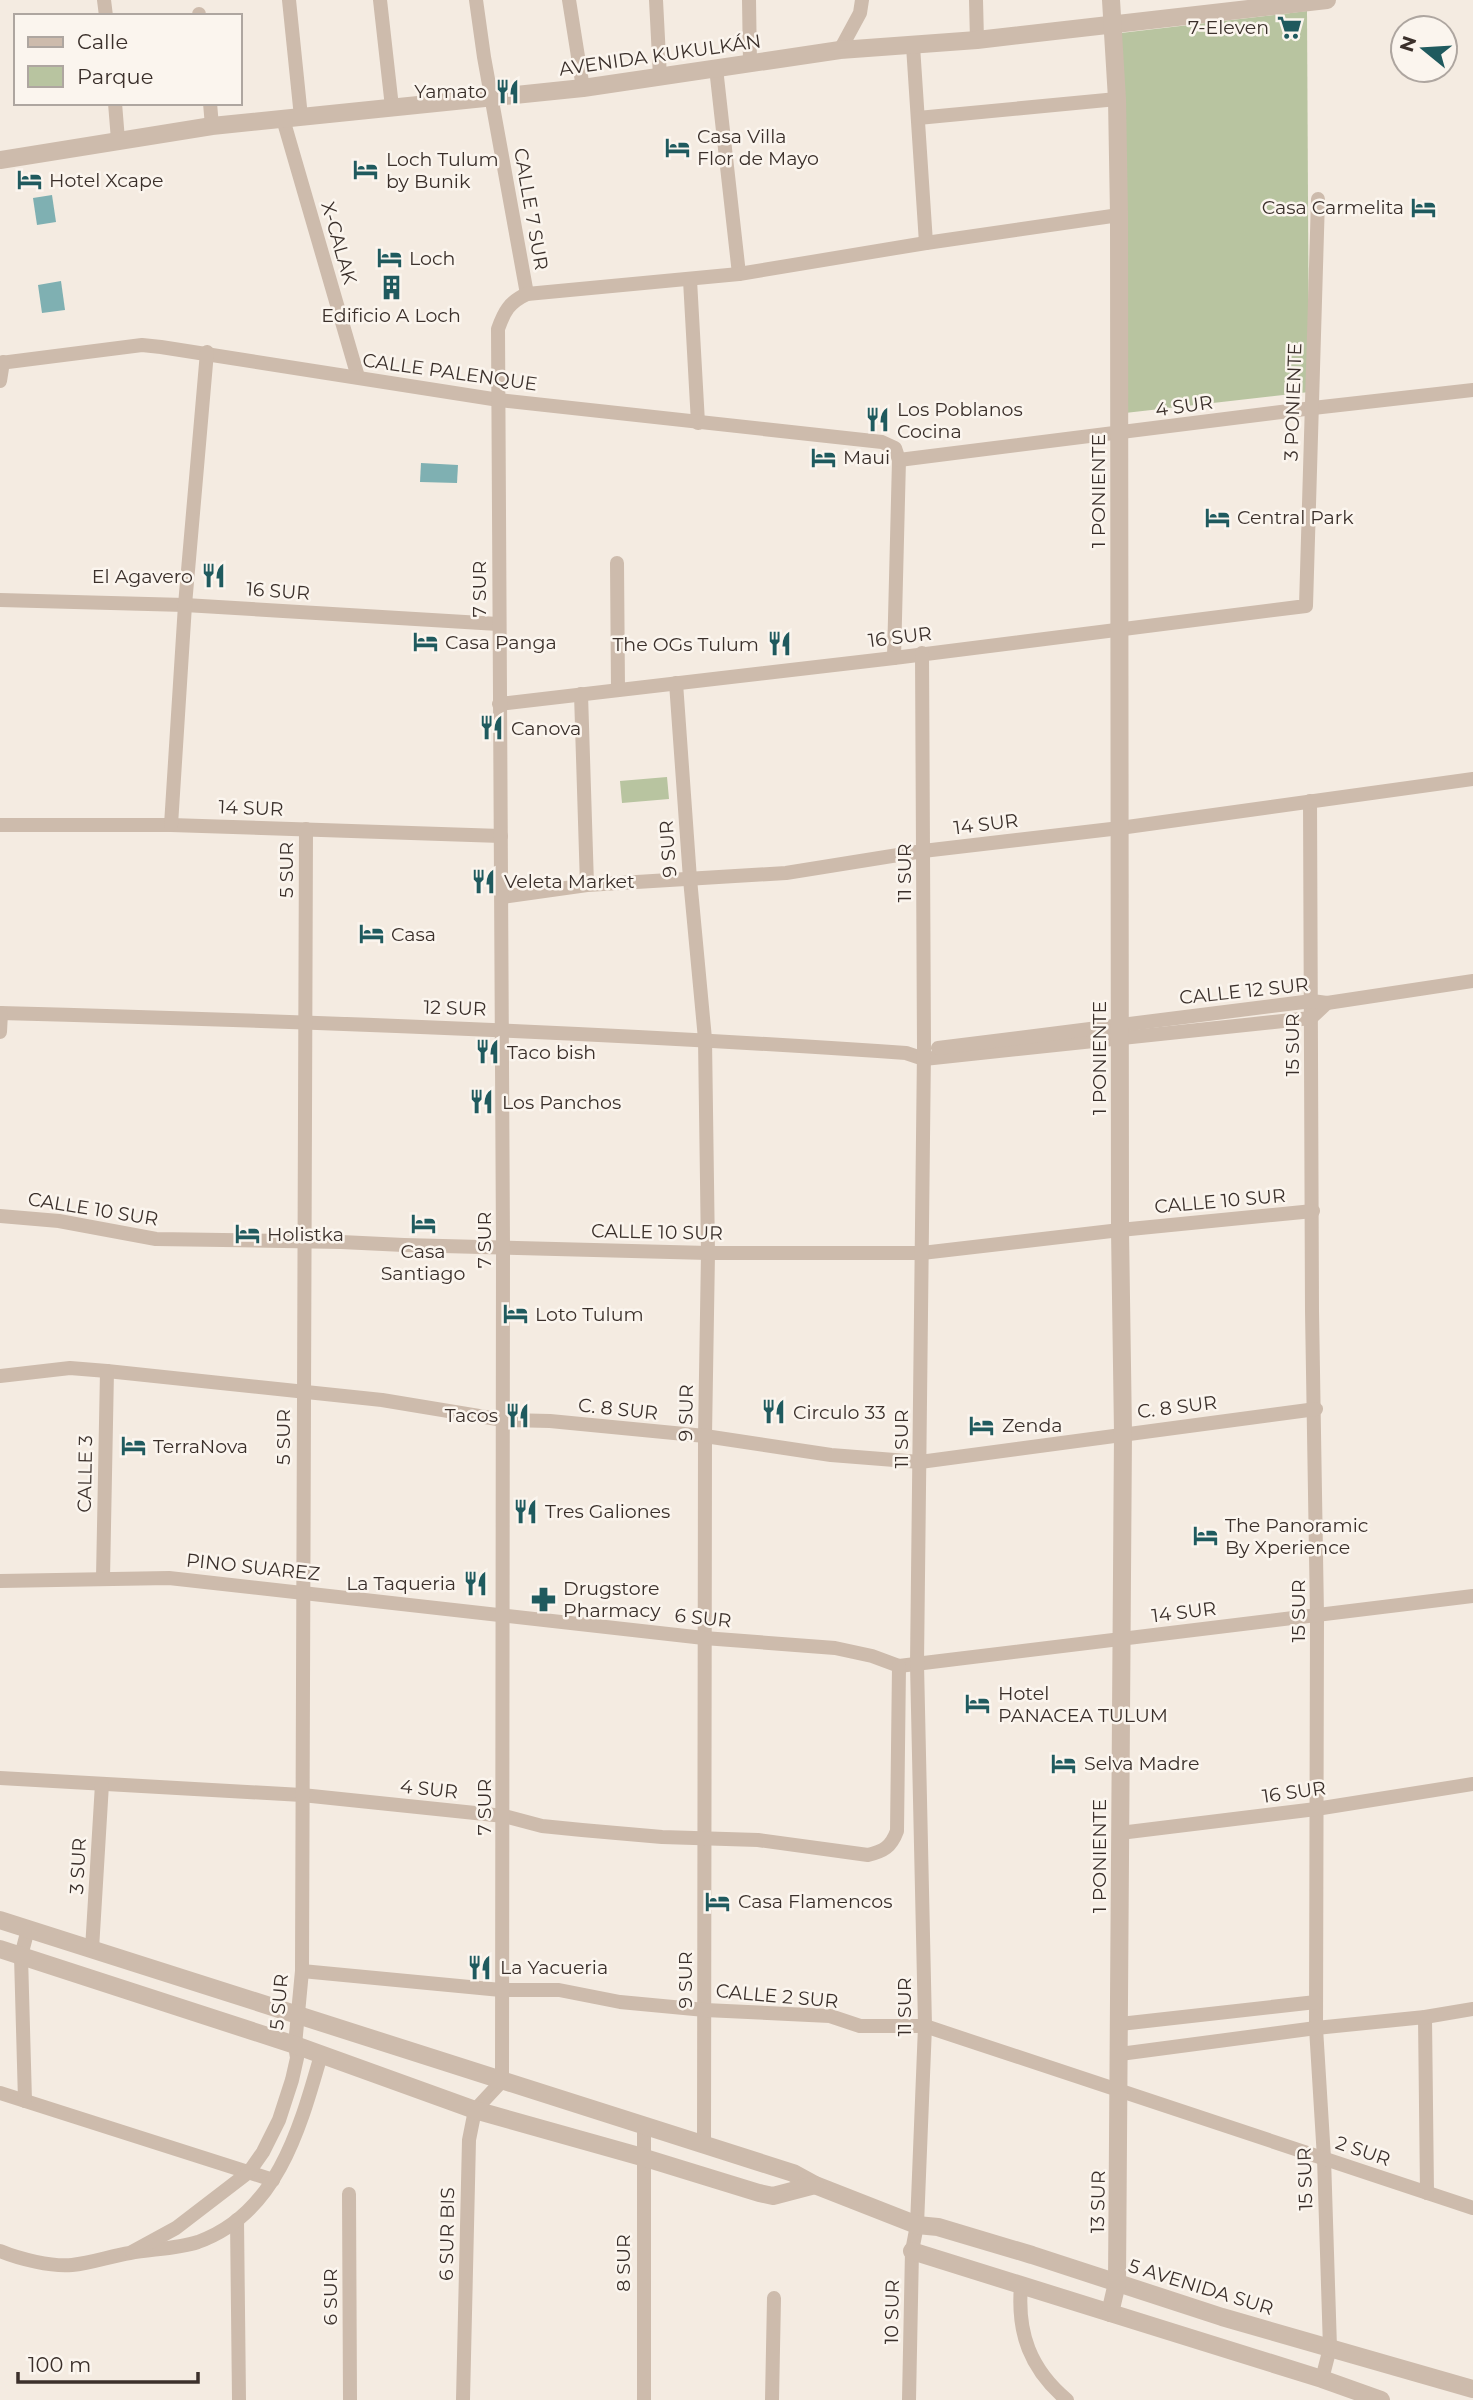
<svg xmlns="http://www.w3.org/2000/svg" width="1473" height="2400" font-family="Montserrat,sans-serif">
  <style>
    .green { fill: #b8c4a0 }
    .water { fill: #7fb0b2 }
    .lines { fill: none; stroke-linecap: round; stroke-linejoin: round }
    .minor { stroke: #cdbbac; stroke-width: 14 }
    .tertiary { stroke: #cdbbac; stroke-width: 18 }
    .labels { text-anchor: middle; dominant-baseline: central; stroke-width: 5; stroke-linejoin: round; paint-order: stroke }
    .poi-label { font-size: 19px; fill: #3b302b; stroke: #fbf5ee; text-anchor: start }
    .street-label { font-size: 19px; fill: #3b302b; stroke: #fbf5ee }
  </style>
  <rect width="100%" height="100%" fill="#f4ebe1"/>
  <g class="green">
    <path d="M1307,11L1309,392L1125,413L1121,33Z"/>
    <path d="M667,777L669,799L622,803L620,781Z"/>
  </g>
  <g class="water">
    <path d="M52,195L56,222L37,225L33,198Z"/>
    <path d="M61,281L65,310L42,313L38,285Z"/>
    <path d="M421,463L458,465L457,483L420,482Z"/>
  </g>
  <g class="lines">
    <g class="minor">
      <path d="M104,0L106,16"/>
      <path d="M289,0L301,117"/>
      <path d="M380,0L392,107"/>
      <path d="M476,0L484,57L527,294"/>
      <path d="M569,0L583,88"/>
      <path d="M656,0L660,77"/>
      <path d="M749,0L750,63"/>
      <path d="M976,0L977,40"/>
      <path d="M199,14V16"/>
      <path d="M913,46L926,243"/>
      <path d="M840,50L860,13L862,0"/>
      <path d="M716,68L739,274"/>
      <path d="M115,103L118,140"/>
      <path d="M210,103L212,126"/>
      <path d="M918,118L1117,99"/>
      <path d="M283,119L358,377"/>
      <path d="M690,280L698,423"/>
      <path d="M0,363L142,345L161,347L499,400L882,442L895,448L899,460L894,658"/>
      <path d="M0,381L3,362"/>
      <path d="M899,460L1313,408L1473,390"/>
      <path d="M617,563L618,689"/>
      <path d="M0,600L185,605L498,624"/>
      <path d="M676,683L690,879L705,1039L708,1253L705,1436L704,2145"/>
      <path d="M581,694L587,885"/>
      <path d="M499,704L894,658L1306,606L1318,199"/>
      <path d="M1310,801L1312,1311L1317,1615L1316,2028L1324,2158L1330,2348L1322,2379"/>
      <path d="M0,825H171L501,836"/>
      <path d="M171,825L185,605L207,352"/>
      <path d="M502,897L587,885L786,873L923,851L1120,828L1473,779"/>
      <path d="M0,1013C302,1021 604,1032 906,1053L924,1059L1311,1018L1327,1003"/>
      <path d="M0,1032L1,1013"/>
      <path d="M938,1048L1312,1001L1327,1003L1473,981"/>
      <path d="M0,1216L59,1221L156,1239L341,1242L404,1245L708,1253H922L1120,1230L1313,1211"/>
      <path d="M0,1376L70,1368L107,1371L382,1400L503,1420L550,1421L705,1436L831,1455L920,1462L1316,1409"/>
      <path d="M103,1578L107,1371"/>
      <path d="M0,1581L169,1578L704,1638L835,1648L872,1656L899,1666L1473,1596"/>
      <path d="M0,1778L302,1795L504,1816L542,1826L582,1830L662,1837L758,1840L868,1855C884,1851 891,1847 897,1831L899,1666"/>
      <path d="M1120,1833L1316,1809L1473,1784"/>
      <path d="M92,1949L102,1784"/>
      <path d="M302,1971L501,1990H559L620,2002L705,2010L830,2016L860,2026H925L1473,2208"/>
      <path d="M1425,2017L1427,2193"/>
      <path d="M1120,2024L1316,2002"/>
      <path d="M1120,2054L1316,2028L1425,2017L1473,2009"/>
      <path d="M0,2093L273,2180"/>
      <path d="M25,2101L21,1956L28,1929"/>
      <path d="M349,2194L350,2400"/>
      <path d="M237,2220L239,2400"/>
      <path d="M0,2251C19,2259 52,2267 72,2265C92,2263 111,2256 130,2253C152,2249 176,2249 198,2242C277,2214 300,2128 321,2055"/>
      <path d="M132,2252L176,2228L249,2172L263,2152L279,2120L292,2080L297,2058L295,2045L302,1971C303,1590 305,1210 306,829"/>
      <path d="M1021,2286C1017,2333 1030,2369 1067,2400"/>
      <path d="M463,2400L469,2140L475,2110L502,2081L503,1248L498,329C504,312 509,302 527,294L739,274L926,243L1119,215"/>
      <path d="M644,2400V2126"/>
      <path d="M772,2400L774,2298"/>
      <path d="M909,2400L912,2251L917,2225L925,2026L917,1664L924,1050L922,653"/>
    </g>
    <g class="tertiary">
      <path d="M0,160L212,126L583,88L840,50L977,40L1327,0"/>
      <path d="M0,1920L793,2173L815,2185L917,2225L938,2227L1032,2255L1222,2317L1473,2389"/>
      <path d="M0,1949L295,2045L475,2110L642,2157L759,2193L773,2196L815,2185"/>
      <path d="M912,2251L1322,2379L1381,2400"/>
      <path d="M1110,2313L1117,2283L1123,1433L1120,1230L1119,215L1117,99L1111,0"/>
    </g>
  </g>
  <defs>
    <symbol id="supermarket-bare" viewBox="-9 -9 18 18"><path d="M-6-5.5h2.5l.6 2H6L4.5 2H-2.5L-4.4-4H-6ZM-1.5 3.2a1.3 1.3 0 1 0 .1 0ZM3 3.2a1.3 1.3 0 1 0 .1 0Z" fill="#1f5a5e" stroke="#fbf5ee" stroke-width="2.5" paint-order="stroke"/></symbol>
    <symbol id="restaurant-bare" viewBox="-9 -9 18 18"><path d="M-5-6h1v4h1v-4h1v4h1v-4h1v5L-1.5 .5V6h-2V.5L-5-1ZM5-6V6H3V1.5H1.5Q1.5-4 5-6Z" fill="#1f5a5e" stroke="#fbf5ee" stroke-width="2.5" paint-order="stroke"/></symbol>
    <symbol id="hotel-bare" viewBox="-9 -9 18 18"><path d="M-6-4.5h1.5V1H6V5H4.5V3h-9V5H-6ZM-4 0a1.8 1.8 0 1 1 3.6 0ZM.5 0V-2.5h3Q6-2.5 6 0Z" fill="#1f5a5e" stroke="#fbf5ee" stroke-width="2.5" paint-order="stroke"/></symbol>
    <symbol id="building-bare" viewBox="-9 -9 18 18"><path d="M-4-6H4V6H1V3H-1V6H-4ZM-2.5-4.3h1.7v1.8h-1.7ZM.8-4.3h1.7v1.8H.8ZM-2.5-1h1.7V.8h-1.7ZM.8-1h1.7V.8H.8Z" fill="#1f5a5e" stroke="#fbf5ee" stroke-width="2.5" paint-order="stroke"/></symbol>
    <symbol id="pharmacy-bare" viewBox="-9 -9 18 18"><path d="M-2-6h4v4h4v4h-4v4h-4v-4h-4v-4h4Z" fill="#1f5a5e" stroke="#fbf5ee" stroke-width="2.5" paint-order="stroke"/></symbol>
  </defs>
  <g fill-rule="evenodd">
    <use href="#supermarket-bare" x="1272" y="10" width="35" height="35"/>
    <use href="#restaurant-bare" x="490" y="74" width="35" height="35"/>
    <use href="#hotel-bare" x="660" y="130" width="35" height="35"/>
    <use href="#hotel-bare" x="348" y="152" width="35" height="35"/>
    <use href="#hotel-bare" x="12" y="162" width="35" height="35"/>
    <use href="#hotel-bare" x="1406" y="190" width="35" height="35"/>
    <use href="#hotel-bare" x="372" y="240" width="35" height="35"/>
    <use href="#building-bare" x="374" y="270" width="35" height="35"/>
    <use href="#restaurant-bare" x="860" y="402" width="35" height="35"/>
    <use href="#hotel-bare" x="806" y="440" width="35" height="35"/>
    <use href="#hotel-bare" x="1200" y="500" width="35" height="35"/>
    <use href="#restaurant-bare" x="196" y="558" width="35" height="35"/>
    <use href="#hotel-bare" x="408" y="624" width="35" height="35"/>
    <use href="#restaurant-bare" x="762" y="626" width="35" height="35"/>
    <use href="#restaurant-bare" x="474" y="710" width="35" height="35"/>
    <use href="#restaurant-bare" x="466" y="864" width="35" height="35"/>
    <use href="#hotel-bare" x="354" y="916" width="35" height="35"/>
    <use href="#restaurant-bare" x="470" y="1034" width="35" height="35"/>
    <use href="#restaurant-bare" x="464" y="1084" width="35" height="35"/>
    <use href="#hotel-bare" x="406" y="1206" width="35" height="35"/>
    <use href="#hotel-bare" x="230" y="1216" width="35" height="35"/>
    <use href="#hotel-bare" x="498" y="1296" width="35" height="35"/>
    <use href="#restaurant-bare" x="756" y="1394" width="35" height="35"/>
    <use href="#restaurant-bare" x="500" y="1398" width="35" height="35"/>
    <use href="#hotel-bare" x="964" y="1408" width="35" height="35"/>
    <use href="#hotel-bare" x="116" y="1428" width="35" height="35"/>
    <use href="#restaurant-bare" x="508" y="1494" width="35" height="35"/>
    <use href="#hotel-bare" x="1188" y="1518" width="35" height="35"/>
    <use href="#restaurant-bare" x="458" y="1566" width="35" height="35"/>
    <use href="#pharmacy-bare" x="526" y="1582" width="35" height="35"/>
    <use href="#hotel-bare" x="960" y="1686" width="35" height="35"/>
    <use href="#hotel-bare" x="1046" y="1746" width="35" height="35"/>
    <use href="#hotel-bare" x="700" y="1884" width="35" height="35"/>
    <use href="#restaurant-bare" x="462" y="1950" width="35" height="35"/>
  </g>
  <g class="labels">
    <g class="poi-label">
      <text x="1269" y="27" text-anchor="end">7-Eleven</text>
      <text x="487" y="91" text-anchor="end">Yamato</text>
      <text x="697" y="136">Casa Villa<tspan x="697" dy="22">Flor de Mayo</tspan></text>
      <text x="386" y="159">Loch Tulum<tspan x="386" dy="22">by Bunik</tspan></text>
      <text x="49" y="180">Hotel Xcape</text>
      <text x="1404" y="207" text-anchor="end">Casa Carmelita</text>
      <text x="409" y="258">Loch</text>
      <text x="391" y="315" text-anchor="middle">Edificio A Loch</text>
      <text x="897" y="409">Los Poblanos<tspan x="897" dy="22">Cocina</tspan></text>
      <text x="843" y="457">Maui</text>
      <text x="1237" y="517">Central Park</text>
      <text x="193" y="576" text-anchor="end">El Agavero</text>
      <text x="445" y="642">Casa Panga</text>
      <text x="759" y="644" text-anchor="end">The OGs Tulum</text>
      <text x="511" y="728">Canova</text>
      <text x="504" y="881">Veleta Market</text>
      <text x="391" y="934">Casa</text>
      <text x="507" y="1052">Taco bish</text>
      <text x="502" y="1102">Los Panchos</text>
      <text x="267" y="1234">Holistka</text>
      <text x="423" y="1251" text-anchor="middle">Casa<tspan x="423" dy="22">Santiago</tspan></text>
      <text x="535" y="1314">Loto Tulum</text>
      <text x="793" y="1412">Circulo 33</text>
      <text x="498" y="1415" text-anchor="end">Tacos</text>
      <text x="1002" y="1425">Zenda</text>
      <text x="153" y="1446">TerraNova</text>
      <text x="545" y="1511">Tres Galiones</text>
      <text x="1225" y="1525">The Panoramic<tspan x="1225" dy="22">By Xperience</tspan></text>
      <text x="456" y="1583" text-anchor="end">La Taqueria</text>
      <text x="563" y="1588">Drugstore<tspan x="563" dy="22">Pharmacy</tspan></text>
      <text x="998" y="1693">Hotel<tspan x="998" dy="22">PANACEA TULUM</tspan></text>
      <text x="1084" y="1763">Selva Madre</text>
      <text x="738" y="1901">Casa Flamencos</text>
      <text x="500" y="1967">La Yacueria</text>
    </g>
    <g class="street-label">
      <text transform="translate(660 55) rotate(-8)">AVENIDA KUKULKÁN</text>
      <text transform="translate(531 209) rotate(80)">CALLE 7 SUR</text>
      <text transform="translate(339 243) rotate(74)">X-CALAK</text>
      <text transform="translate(450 372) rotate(8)">CALLE PALENQUE</text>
      <text transform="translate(1293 402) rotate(-88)">3 PONIENTE</text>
      <text transform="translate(1184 406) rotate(-8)">4 SUR</text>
      <text transform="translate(1098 491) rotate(-90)">1 PONIENTE</text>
      <text transform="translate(479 589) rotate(-90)">7 SUR</text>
      <text transform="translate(278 591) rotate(4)">16 SUR</text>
      <text transform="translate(900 637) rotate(-7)">16 SUR</text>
      <text transform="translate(251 808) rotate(2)">14 SUR</text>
      <text transform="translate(986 824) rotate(-7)">14 SUR</text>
      <text transform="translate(668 849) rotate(-94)">9 SUR</text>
      <text transform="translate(286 870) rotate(-90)">5 SUR</text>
      <text transform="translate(904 873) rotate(-90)">11 SUR</text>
      <text transform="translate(1244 991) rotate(-6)">CALLE 12 SUR</text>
      <text transform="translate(455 1008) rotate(2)">12 SUR</text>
      <text transform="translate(1292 1045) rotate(-90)">15 SUR</text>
      <text transform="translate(1099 1058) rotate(-90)">1 PONIENTE</text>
      <text transform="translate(1220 1201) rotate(-5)">CALLE 10 SUR</text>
      <text transform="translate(93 1209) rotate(9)">CALLE 10 SUR</text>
      <text transform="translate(657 1232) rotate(1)">CALLE 10 SUR</text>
      <text transform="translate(484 1240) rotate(-90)">7 SUR</text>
      <text transform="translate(1177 1407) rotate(-7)">C. 8 SUR</text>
      <text transform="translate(618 1409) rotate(6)">C. 8 SUR</text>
      <text transform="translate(686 1413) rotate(-89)">9 SUR</text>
      <text transform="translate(283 1437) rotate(-90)">5 SUR</text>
      <text transform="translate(901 1439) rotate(-90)">11 SUR</text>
      <text transform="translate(85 1474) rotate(-89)">CALLE 3</text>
      <text transform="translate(253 1567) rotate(6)">PINO SUAREZ</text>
      <text transform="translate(1298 1611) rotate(-90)">15 SUR</text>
      <text transform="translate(1184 1612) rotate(-7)">14 SUR</text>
      <text transform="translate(703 1618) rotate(6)">6 SUR</text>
      <text transform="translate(429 1789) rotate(6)">4 SUR</text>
      <text transform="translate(1294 1792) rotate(-8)">16 SUR</text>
      <text transform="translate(484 1807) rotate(-90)">7 SUR</text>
      <text transform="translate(1099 1856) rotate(-90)">1 PONIENTE</text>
      <text transform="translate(78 1866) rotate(-87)">3 SUR</text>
      <text transform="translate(685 1980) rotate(-90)">9 SUR</text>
      <text transform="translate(777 1996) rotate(5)">CALLE 2 SUR</text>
      <text transform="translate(279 2002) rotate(-85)">5 SUR</text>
      <text transform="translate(904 2007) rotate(-90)">11 SUR</text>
      <text transform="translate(1363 2151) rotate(19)">2 SUR</text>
      <text transform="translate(1305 2179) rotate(-92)">15 SUR</text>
      <text transform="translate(1098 2202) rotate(-89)">13 SUR</text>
      <text transform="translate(447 2234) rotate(-89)">6 SUR BIS</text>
      <text transform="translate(623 2263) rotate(-90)">8 SUR</text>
      <text transform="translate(1201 2287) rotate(17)">5 AVENIDA SUR</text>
      <text transform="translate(330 2297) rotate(-90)">6 SUR</text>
      <text transform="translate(892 2312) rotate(-89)">10 SUR</text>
    </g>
  </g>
  <rect x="14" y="14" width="228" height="91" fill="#fbf5ee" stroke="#aea6a0" stroke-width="2"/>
  <rect x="28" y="37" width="35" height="10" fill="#cdbbac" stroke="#aea6a0" stroke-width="2"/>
  <text x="77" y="49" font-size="21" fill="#3b302b">Calle</text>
  <rect x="28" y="66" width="35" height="21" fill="#b8c4a0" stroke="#aea6a0" stroke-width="2"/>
  <text x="77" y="84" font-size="21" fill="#3b302b">Parque</text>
  <g transform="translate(1424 49) rotate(288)"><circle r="33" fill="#fbf5ee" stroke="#aea6a0" stroke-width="2"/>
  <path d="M0-5L12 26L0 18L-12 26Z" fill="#1f5a5e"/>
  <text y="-10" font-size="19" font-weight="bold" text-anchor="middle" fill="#3b302b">N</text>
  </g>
  <path d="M18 2372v10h180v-10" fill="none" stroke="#3b302b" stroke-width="3.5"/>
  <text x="28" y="2372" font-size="21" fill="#3b302b" stroke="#fbf5ee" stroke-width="5" paint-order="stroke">100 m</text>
</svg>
